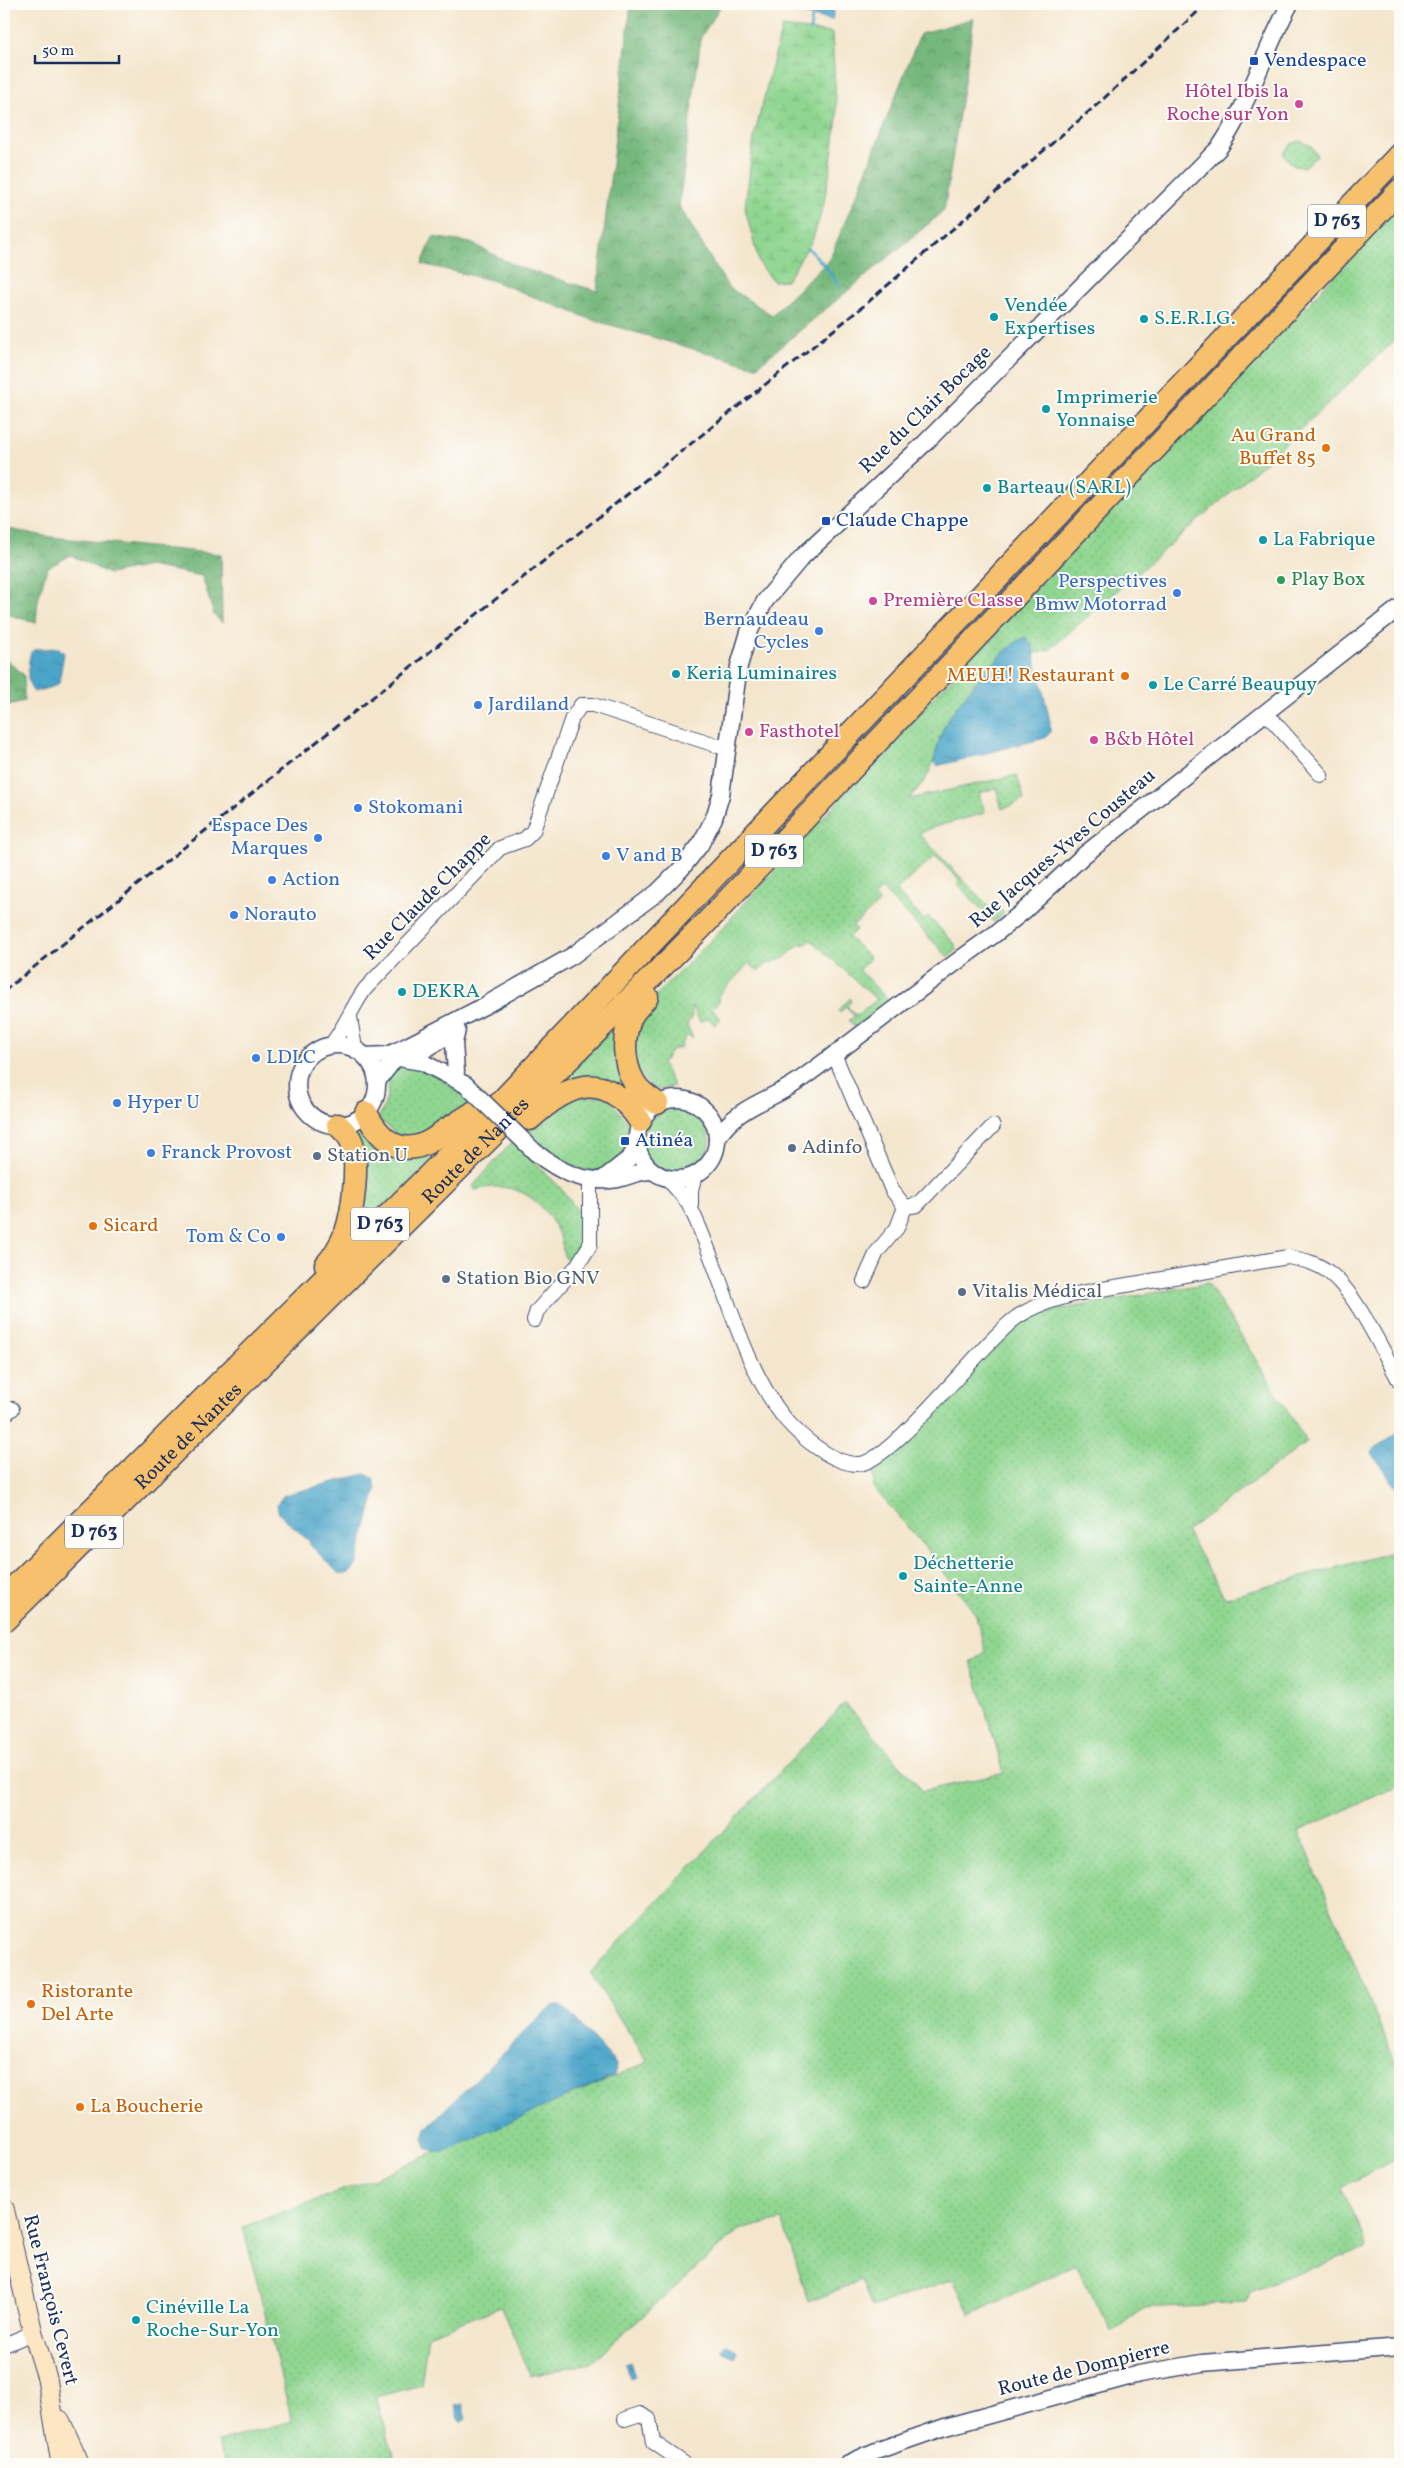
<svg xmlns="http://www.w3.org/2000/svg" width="1404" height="2468" font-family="Vollkorn,serif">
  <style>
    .grass { fill: url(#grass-dots); stroke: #568278 }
    .forest { fill: url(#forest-crowns); stroke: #48736c }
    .wetland { fill: url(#wetland-marsh); stroke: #568278 }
    .water { fill: url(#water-ripples); stroke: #336a94 }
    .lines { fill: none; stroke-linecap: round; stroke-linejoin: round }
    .stream { stroke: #4ba5c9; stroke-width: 3 }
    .minor-casing { stroke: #3c4a6f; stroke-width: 16 }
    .tertiary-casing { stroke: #3c4a6f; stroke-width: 19 }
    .secondary-casing { stroke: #3c4a6f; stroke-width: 21 }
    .trunk-casing { stroke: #3c4a6f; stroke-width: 25 }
    .minor { stroke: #fff; stroke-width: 14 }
    .tertiary { stroke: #fff; stroke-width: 16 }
    .secondary { stroke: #fce6c4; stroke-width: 19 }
    .trunk { stroke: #f7c06c; stroke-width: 22 }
    .rail { stroke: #1b2f5e; stroke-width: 3; stroke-dasharray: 8 4; stroke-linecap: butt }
    .tertiary-bridge-casing { stroke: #3c4a6f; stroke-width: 19; stroke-linecap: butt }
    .tertiary-bridge { stroke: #fff; stroke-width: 16 }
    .transit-dot { fill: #1a4fb4; stroke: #fdfcf7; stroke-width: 2 }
    .hotel-dot { fill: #d1479c; stroke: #fdfcf7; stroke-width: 2 }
    .culture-dot { fill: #0f9aa8; stroke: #fdfcf7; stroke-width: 2 }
    .food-dot { fill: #e8710a; stroke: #fdfcf7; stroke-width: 2 }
    .leisure-dot { fill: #2e9e5b; stroke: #fdfcf7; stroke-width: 2 }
    .shop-dot { fill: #3f7fe0; stroke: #fdfcf7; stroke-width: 2 }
    .service-dot { fill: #5c6f8a; stroke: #fdfcf7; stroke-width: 2 }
    .labels { text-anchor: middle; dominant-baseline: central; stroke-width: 4; stroke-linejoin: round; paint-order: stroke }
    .shield { fill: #fdfcf7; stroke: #5f6c8c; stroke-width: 1 }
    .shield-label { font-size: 19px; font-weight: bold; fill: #1b2f5e }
    .transit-label { font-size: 20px; fill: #164399; stroke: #fdfcf7; text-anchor: start }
    .hotel-label { font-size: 20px; fill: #b23c85; stroke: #fdfcf7; text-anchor: start }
    .culture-label { font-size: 20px; fill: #0d838f; stroke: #fdfcf7; text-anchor: start }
    .street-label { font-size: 20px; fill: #1b2f5e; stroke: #fdfcf7 }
    .food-label { font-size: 20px; fill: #c56008; stroke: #fdfcf7; text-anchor: start }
    .leisure-label { font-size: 20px; fill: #27864d; stroke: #fdfcf7; text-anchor: start }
    .shop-label { font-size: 20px; fill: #366cbe; stroke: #fdfcf7; text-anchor: start }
    .service-label { font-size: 20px; fill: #4e5e75; stroke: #fdfcf7; text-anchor: start }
  </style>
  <defs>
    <pattern id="grass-dots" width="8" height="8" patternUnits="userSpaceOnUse" patternTransform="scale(1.25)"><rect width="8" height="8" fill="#90d691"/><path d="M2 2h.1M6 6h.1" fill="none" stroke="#7cb87f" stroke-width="1.8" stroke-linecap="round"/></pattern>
    <pattern id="forest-crowns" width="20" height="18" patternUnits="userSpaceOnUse" patternTransform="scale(1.25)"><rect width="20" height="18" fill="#74b77b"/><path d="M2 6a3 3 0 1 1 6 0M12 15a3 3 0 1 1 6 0" fill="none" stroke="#5e9568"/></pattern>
    <pattern id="wetland-marsh" width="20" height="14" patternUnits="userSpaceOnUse" patternTransform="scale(1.25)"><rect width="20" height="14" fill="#90d691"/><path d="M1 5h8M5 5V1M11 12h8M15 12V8" fill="none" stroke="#7cb87f"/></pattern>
    <pattern id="water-ripples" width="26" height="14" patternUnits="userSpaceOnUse" patternTransform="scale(1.25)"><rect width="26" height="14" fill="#4ba5c9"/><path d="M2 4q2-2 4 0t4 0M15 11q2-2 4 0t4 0" fill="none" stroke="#3e87a6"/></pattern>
  </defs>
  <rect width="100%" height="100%" fill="#fdfcf7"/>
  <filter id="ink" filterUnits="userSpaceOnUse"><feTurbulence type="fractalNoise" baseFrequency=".02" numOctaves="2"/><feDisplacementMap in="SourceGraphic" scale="10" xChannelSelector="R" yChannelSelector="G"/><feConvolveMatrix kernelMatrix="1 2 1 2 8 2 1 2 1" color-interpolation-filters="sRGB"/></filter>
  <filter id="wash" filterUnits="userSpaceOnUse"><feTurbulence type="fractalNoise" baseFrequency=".0096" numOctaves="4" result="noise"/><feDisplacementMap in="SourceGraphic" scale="20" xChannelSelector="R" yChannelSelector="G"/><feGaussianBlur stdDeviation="1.12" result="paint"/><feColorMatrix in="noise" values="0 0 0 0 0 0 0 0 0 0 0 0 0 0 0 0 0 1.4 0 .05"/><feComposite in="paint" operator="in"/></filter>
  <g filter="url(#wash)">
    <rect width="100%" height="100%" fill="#f4e6cd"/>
    <g class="grass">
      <path d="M1300,141L1311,146L1317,156L1305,167L1294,166L1283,154L1291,144Z"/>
      <path d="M1400,204V335L1271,457L1049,650L1034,654L1032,645L1017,641C993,666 966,690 948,720C940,733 939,746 934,760C930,776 919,787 909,799L1017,775L1024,800L1002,809L996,788L979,793L985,813L934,827L919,834L992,910H1001L1004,913L994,922L957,884L960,881L935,856L896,891L924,920L928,916L956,945L954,947L957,950L948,957L882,889L874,896L880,902L853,926L856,930L848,937L870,958L859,970L889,1001L854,1027L849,1020L855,1016L845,1007L840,1013L838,1011L850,998L852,1000L847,1006L856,1015L877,1000L811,940L806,944H800L784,958L767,964L758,972L749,963L717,997L720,1000L712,1009L721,1019L715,1025L708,1018L700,1022L692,1006L691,1009L692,1016L687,1025L693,1038L687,1035L680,1048L672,1050L662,1064L674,1086L659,1090L650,1087L639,1074L632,1055L639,1016L651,1000L714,937L915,717L1106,514L1284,330Z"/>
      <path d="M625,1020L635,1091L613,1087L530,1112L608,1032Z"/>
      <path d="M403,1066C431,1066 455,1088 475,1106L407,1144L379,1119C380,1112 385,1107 386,1100C390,1085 386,1072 403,1066Z"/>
      <path d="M606,1095L628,1123L625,1152C618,1157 611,1166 604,1169C575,1179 544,1147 525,1128L562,1099Z"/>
      <circle cx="676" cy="1142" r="33"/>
      <path d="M363,1129L436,1145L442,1150L356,1236L354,1133Z"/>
      <path d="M513,1141L559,1186L579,1212L582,1213C584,1230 583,1251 568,1262C561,1255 564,1245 560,1237C544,1199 516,1179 475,1190L473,1186Z"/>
      <path d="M1208,1283L1307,1442L1186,1531L1225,1598L1400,1550V1785L1299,1831L1400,2073V2157L1342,2187L1367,2247L1250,2292L1247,2303L1143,2308L1112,2332L1075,2265L970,2315L953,2279L872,2307L861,2280L809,2302L782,2220L739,2230L591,2363L530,2376L501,2307L428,2335L421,2385L376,2397L394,2456L350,2464H225L218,2442L292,2421L243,2227L375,2178L648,2062L590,1973L845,1703L923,1791L1004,1773L971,1662L985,1652L976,1615L927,1550L874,1488L873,1470L1018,1317Z"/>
    </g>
    <g class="forest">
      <path d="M631,4H722L701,37L679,206L728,287L772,315L829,260L859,189L920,34L974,18L944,211L756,367L593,320L491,280L422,264L433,237L471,243L518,267L597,291Z"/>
      <path d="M4,528L50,537L221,554L222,623L214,615L202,576L149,566L109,574L71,555L47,568L38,600L36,623L4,613Z"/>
      <path d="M4,657L24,675V701L4,706Z"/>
    </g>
    <path class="wetland" d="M782,27L832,33L837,118L830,170L823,207L812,241L787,280L773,281L759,263L745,208L754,137Z"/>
    <g class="water">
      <path d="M787,4H835L832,20L786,11Z"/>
      <path d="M1025,637L1032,645L1050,721V733L1045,738L937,766L934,761C937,747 940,734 947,721C960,699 1002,648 1025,637Z"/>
      <path d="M59,648L64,653L59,683L55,686L34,692C25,684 28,663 31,652L36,649Z"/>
      <path d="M1400,1432V1489L1398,1491L1372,1453L1376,1447Z"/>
      <path d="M365,1474L373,1478L376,1489L356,1565C352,1573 346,1576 338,1573L309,1544L310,1542L279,1514L277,1504L284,1495Z"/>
      <path d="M556,2005L562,2007L569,2013L616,2064L615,2075L441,2153L426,2148L423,2139L426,2128L549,2008Z"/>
      <path d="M725,2344L737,2350L734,2357L722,2351Z"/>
      <path d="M630,2362L635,2377L630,2379L625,2364Z"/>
      <path d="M463,2404L467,2419L461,2423L455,2406Z"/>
    </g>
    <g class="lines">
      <g class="stream">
        <path d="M810,30L812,17"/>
        <path d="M808,248L828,269L839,287"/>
      </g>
    </g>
  </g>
  <g filter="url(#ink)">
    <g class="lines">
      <defs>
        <g id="minor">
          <path d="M1266,713L1321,775"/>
          <path d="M350,1017L355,1049"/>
          <path d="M331,1045C345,1027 352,1007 365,989L500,848L525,839L533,831L572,718L581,705H593L728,749"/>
          <path d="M834,1054L892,1190L905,1207"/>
          <path d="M668,1179C675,1188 686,1198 691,1209C723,1274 740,1364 786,1420C802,1438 833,1464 858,1464C891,1464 982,1342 1017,1317C1051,1294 1105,1289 1145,1282C1192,1274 1240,1265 1288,1257C1304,1260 1318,1263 1331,1274C1357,1295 1383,1352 1400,1382"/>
          <path d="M691,1207V1190L695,1175"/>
          <path d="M905,1207L917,1205L993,1126"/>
          <path d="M864,1281L877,1252L897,1228L905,1207"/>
          <path d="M534,1320L537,1311L577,1266L590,1245V1181"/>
          <path d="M4,1415L12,1409"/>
          <path d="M4,2345L33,2333"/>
          <path d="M625,2419L640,2414L649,2419L653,2442L685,2464"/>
        </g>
        <g id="tertiary">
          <circle cx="337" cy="1085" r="40"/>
          <path d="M365,1056L388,1055L407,1046L484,1006L572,956L658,892L681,869L700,845L714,818L721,795L739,666L749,632L765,601L802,557L925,443L1219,148C1250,103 1264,51 1290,4"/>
          <path d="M404,1059L422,1062L466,1085"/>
          <path d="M456,1072L454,1043L457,1030"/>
          <path d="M378,1080L394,1060L408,1053L418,1054L455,1031"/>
          <circle cx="677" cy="1139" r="40"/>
          <path d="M717,1138C738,1106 767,1102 797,1082C864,1034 928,981 995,934L1025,910L1084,855L1400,607"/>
          <path d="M535,1152C561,1173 585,1184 618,1179C631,1176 638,1171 652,1171"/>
          <path d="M603,1179L630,1158L637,1146"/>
          <path d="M847,2464L876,2451L945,2427L1139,2374L1202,2363L1400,2347"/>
        </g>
        <g id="secondary">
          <path d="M4,2208L33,2333L47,2378L61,2464"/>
          <path d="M60,2420L80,2464"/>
        </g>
        <g id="trunk">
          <path d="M647,997C642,1003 636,1009 632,1015C622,1035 623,1063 634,1082C639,1091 649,1098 657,1103"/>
          <path d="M366,1113C380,1140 401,1159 432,1140C437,1137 442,1132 447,1129C460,1121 472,1115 483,1105"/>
          <path d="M530,1119C570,1082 605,1069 640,1121"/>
          <path d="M326,1265C335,1255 341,1244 346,1232C353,1212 359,1163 352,1143C350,1136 344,1131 338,1125"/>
          <path d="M4,1597L479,1125L1400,154"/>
          <path id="s1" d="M4,1621L701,928L1400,190"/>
        </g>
      </defs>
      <use href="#minor" class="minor-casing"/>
      <use href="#tertiary" class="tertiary-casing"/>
      <use href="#secondary" class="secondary-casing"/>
      <use href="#trunk" class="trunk-casing"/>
      <use href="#minor" class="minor"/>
      <use href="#tertiary" class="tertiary"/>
      <use href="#secondary" class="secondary"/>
      <use href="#trunk" class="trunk"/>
      <path class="rail" d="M4,991L860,309L1100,102L1206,4"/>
      <defs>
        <path id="tertiary-bridge" d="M466,1085L535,1152"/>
      </defs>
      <use href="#tertiary-bridge" class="tertiary-bridge-casing"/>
      <use href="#tertiary-bridge" class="tertiary-bridge"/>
    </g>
  </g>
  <g class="transit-dot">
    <rect x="1249" y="56" width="10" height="10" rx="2.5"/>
    <rect x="821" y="516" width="10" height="10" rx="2.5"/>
    <rect x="620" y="1136" width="10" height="10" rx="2.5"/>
  </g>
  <g class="hotel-dot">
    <circle cx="1299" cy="104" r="5"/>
    <circle cx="873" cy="601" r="5"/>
    <circle cx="749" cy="732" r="5"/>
    <circle cx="1094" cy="740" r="5"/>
  </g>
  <g class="culture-dot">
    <circle cx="994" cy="317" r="5"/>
    <circle cx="1144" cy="319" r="5"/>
    <circle cx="1046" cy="409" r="5"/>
    <circle cx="987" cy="488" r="5"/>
    <circle cx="1263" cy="540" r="5"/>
    <circle cx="676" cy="674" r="5"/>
    <circle cx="1153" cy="685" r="5"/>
    <circle cx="402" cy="992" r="5"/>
    <circle cx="903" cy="1576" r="5"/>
    <circle cx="136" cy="2320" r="5"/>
  </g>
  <g class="food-dot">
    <circle cx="1326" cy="448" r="5"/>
    <circle cx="1125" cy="676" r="5"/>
    <circle cx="93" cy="1226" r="5"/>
    <circle cx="31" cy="2004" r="5"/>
    <circle cx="80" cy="2107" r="5"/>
  </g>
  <circle class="leisure-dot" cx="1281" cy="580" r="5"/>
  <g class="shop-dot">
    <circle cx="1177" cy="593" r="5"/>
    <circle cx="819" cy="631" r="5"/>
    <circle cx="478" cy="705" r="5"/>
    <circle cx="358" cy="808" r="5"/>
    <circle cx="318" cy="838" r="5"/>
    <circle cx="606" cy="856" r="5"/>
    <circle cx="272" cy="880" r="5"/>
    <circle cx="234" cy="915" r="5"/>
    <circle cx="256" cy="1058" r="5"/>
    <circle cx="117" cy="1103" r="5"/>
    <circle cx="151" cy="1153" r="5"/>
    <circle cx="281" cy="1237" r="5"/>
  </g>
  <g class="service-dot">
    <circle cx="792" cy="1148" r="5"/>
    <circle cx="317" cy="1156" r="5"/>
    <circle cx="446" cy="1279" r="5"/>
    <circle cx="962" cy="1292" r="5"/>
  </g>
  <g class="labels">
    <g class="shield">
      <rect x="1308" y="204.5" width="58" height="33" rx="4"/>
      <rect x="745" y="834.5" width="58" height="33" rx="4"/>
      <rect x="351" y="1207.5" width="58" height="33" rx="4"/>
      <rect x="65" y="1515.5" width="58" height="33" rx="4"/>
    </g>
    <g class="shield-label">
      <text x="1337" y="221">D 763</text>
      <text x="774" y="851">D 763</text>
      <text x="380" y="1224">D 763</text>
      <text x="94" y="1532">D 763</text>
    </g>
    <g class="transit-label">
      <text x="1264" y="61">Vendespace</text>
      <text x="836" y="521">Claude Chappe</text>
      <text x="635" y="1141">Atinéa</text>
    </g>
    <g class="hotel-label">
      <text x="1289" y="92" text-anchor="end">Hôtel Ibis la<tspan x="1289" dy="23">Roche sur Yon</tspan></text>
      <text x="883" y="601">Première Classe</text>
      <text x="759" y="732">Fasthotel</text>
      <text x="1104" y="740">B&amp;b Hôtel</text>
    </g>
    <g class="culture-label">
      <text x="1004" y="306">Vendée<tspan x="1004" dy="23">Expertises</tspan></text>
      <text x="1154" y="319">S.E.R.I.G.</text>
      <text x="1056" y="398">Imprimerie<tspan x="1056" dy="23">Yonnaise</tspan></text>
      <text x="997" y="488">Barteau (SARL)</text>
      <text x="1273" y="540">La Fabrique</text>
      <text x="686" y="674">Keria Luminaires</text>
      <text x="1163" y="685">Le Carré Beaupuy</text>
      <text x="412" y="992">DEKRA</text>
      <text x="913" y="1564">Déchetterie<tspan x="913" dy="23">Sainte-Anne</tspan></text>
      <text x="146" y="2308">Cinéville La<tspan x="146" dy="23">Roche-Sur-Yon</tspan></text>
    </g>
    <g class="street-label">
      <text transform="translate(926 410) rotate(-44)">Rue du Clair Bocage</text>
      <text transform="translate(1063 849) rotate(-40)">Rue Jacques-Yves Cousteau</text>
      <text transform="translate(428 897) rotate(-45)">Rue Claude Chappe</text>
      <text stroke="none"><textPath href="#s1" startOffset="666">Route de Nantes</textPath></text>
      <text stroke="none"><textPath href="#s1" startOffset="261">Route de Nantes</textPath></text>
      <text transform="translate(50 2300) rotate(76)">Rue François Cevert</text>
      <text transform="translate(1084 2369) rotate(-14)">Route de Dompierre</text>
    </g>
    <g class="food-label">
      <text x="1316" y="436" text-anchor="end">Au Grand<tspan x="1316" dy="23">Buffet 85</tspan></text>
      <text x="1115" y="676" text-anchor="end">MEUH! Restaurant</text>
      <text x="103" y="1226">Sicard</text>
      <text x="41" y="1992">Ristorante<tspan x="41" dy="23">Del Arte</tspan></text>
      <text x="90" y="2107">La Boucherie</text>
    </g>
    <g class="leisure-label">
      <text x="1291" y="580">Play Box</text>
    </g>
    <g class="shop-label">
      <text x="1167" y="582" text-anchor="end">Perspectives<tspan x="1167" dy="23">Bmw Motorrad</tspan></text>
      <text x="809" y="620" text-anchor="end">Bernaudeau<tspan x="809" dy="23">Cycles</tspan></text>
      <text x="488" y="705">Jardiland</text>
      <text x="368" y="808">Stokomani</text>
      <text x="308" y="826" text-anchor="end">Espace Des<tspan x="308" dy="23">Marques</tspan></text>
      <text x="616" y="856">V and B</text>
      <text x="282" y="880">Action</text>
      <text x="244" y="915">Norauto</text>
      <text x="266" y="1058">LDLC</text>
      <text x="127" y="1103">Hyper U</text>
      <text x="161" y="1153">Franck Provost</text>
      <text x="271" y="1237" text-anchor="end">Tom &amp; Co</text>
    </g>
    <g class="service-label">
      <text x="802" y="1148">Adinfo</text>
      <text x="327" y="1156">Station U</text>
      <text x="456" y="1279">Station Bio GNV</text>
      <text x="972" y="1292">Vitalis Médical</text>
    </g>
  </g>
  <rect width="1404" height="2468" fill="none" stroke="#fdfcf7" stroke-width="20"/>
  <path d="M35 55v8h84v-8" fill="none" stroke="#1b2f5e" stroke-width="2.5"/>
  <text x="42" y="55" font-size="15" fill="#1b2f5e" stroke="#fdfcf7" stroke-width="4" paint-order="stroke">50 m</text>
</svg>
